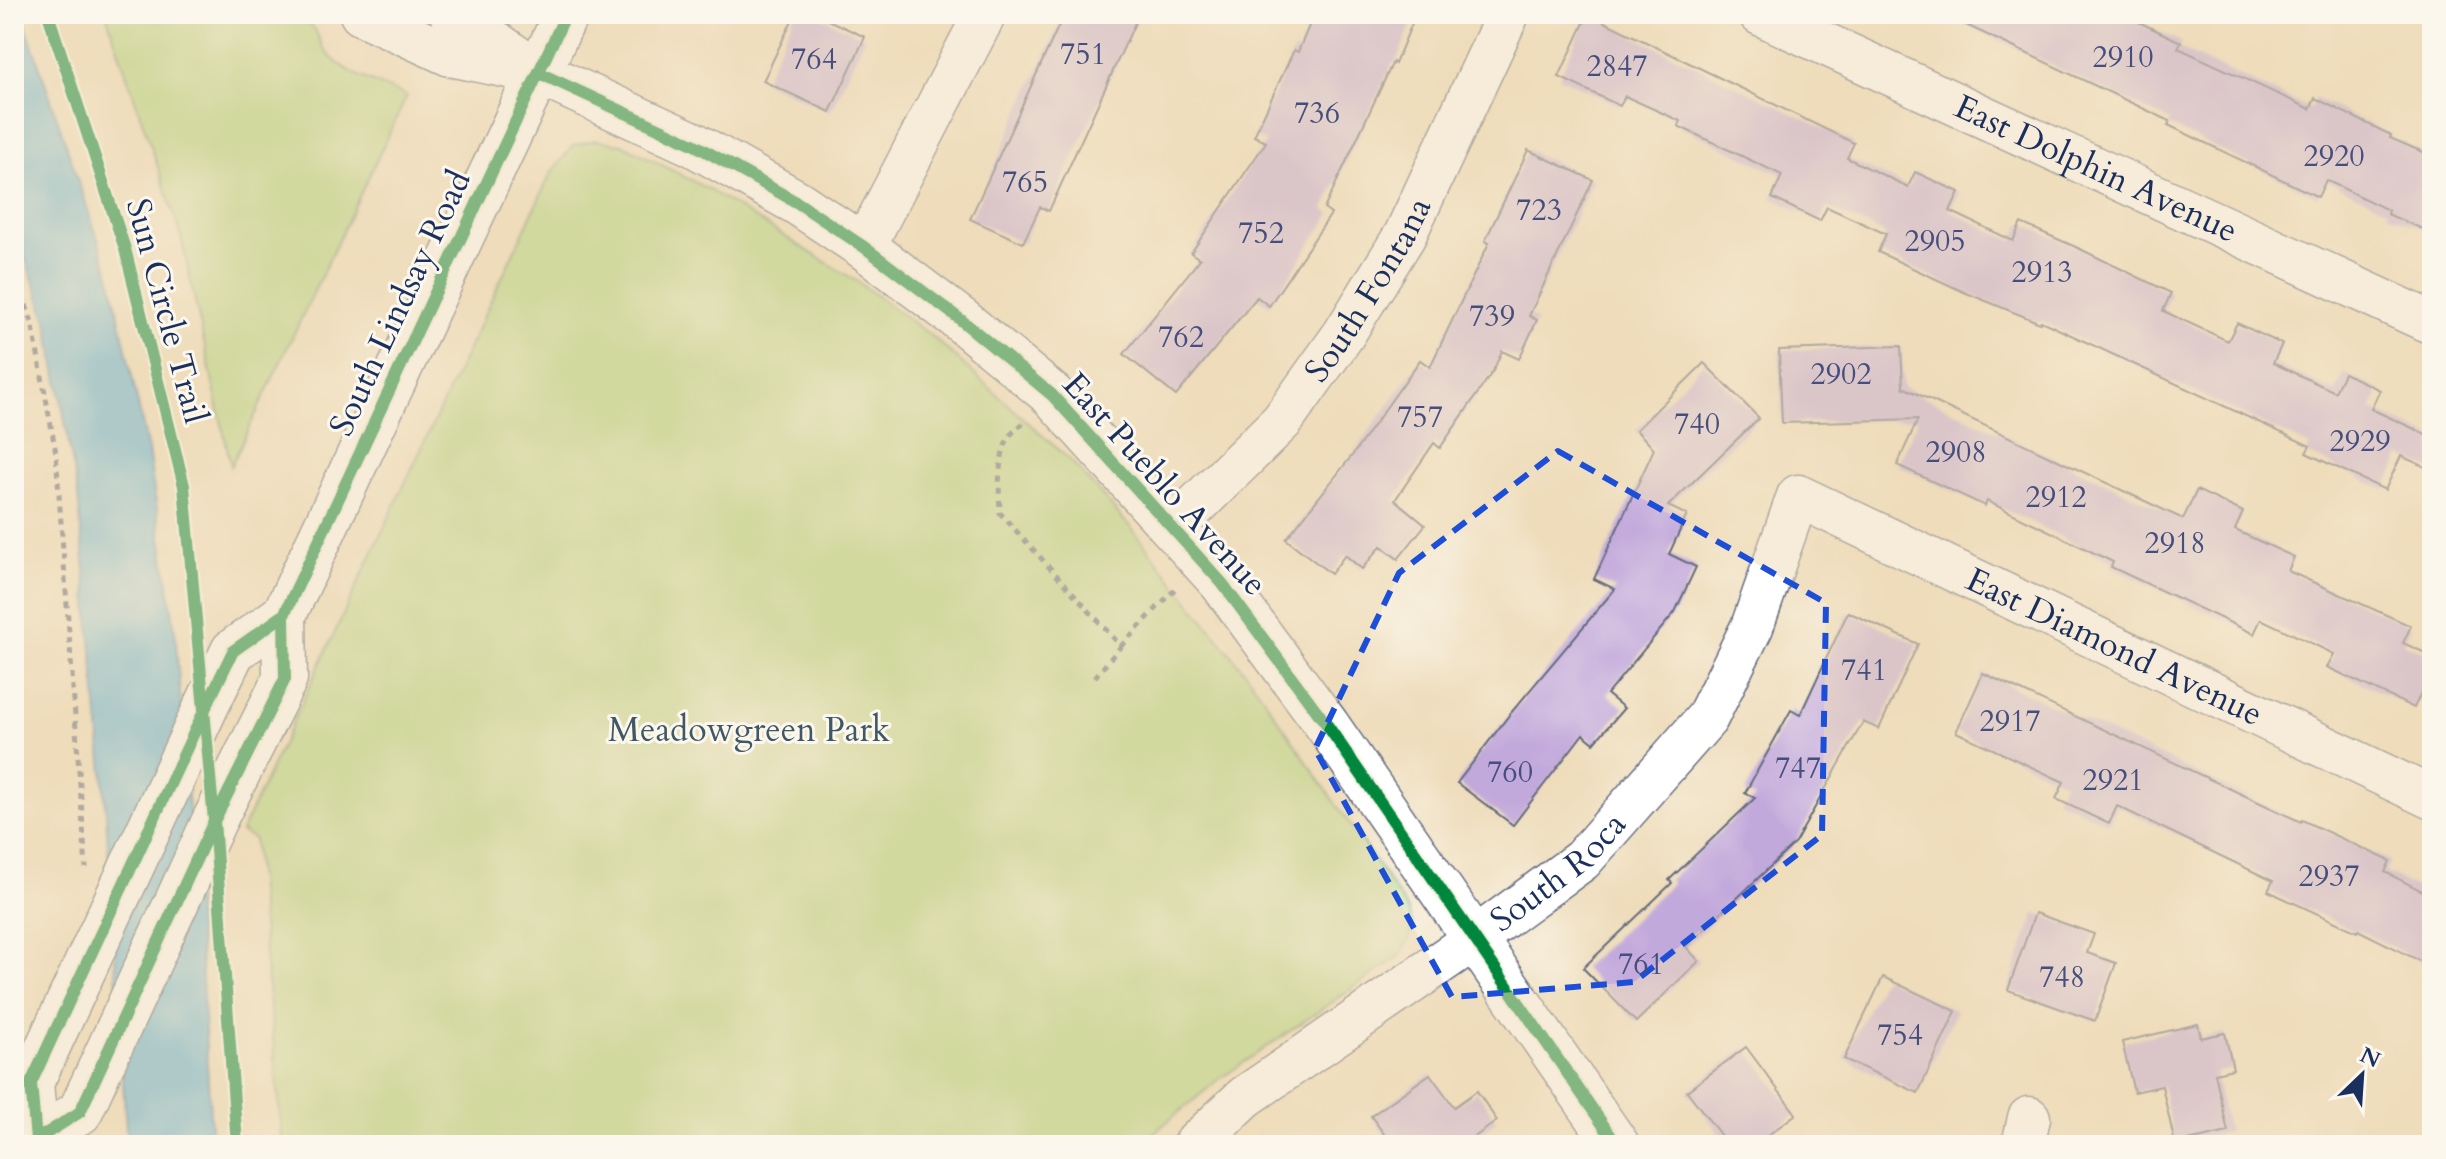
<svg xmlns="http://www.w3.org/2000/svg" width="2446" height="1159" font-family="Cardo,serif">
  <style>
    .green { fill: #aed47e; stroke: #64826e; stroke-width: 2 }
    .water { fill: #5eb2da; stroke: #3c709c; stroke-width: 2 }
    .building { fill: #c2a9dc }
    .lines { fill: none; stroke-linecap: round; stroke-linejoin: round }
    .street-casing { stroke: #656c7e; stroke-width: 45 }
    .secondary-casing { stroke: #656c7e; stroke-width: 47 }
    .path { stroke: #656c7e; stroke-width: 5; stroke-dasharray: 6 6; stroke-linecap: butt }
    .street { stroke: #fff; stroke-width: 42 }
    .secondary { stroke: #fff; stroke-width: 44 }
    .cycleway-casing { stroke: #fbf7ec; stroke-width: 17 }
    .cycleway { stroke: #00873e; stroke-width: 12 }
    .marked { fill: none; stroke: #1d4ed8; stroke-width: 6; stroke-dasharray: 16 10; stroke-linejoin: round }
    .labels { text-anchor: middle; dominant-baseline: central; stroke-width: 6; stroke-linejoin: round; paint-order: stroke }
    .number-label { font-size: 30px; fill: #454e7e }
    .street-label { font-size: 34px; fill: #1b2f5e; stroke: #fbf7ec }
    .park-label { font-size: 34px; fill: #405866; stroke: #fbf7ec }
  </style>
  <rect width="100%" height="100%" fill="#fbf7ec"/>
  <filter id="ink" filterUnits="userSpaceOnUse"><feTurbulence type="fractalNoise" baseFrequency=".0125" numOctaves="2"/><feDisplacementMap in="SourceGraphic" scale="16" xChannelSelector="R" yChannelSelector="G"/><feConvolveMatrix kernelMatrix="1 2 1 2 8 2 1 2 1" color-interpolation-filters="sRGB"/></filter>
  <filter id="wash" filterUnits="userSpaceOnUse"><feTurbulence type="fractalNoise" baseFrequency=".006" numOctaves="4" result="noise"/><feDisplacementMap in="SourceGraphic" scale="32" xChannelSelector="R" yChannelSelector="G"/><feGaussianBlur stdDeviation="1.8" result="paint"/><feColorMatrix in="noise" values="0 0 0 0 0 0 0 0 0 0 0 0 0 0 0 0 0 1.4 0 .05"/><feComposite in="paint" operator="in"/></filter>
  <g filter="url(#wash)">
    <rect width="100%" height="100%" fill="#eedcba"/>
    <g class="green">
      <path d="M106,14H298L297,17C325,30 312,35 328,54C347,75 382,85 407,96L231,466L180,232Z"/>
      <path d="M594,140L622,144L706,188L858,282L934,338L1070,460L1132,529L1252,681L1379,867L1408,910L1413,925L1410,938L1400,956L1218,1080L1139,1145H283L254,839L241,832L551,173L573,146Z"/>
    </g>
    <path class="water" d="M14,14H22L110,275L148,450L175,630L201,963L212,1145H127L104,783L78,495L47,320L14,226Z"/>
    <g id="blocks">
      <g class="building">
        <path d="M795,14H815L865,37L830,112L763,81Z"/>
        <path d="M1064,14H1139L1049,211L1040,207L1023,243L970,219Z"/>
        <path d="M1314,14H1416L1395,64L1393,62L1324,209L1331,214L1269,306L1257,297L1176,396L1124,354L1200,259L1191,253L1266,142L1254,136L1294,50L1298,52Z"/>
        <path d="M1588,14L1854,143L1847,158L1908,187L1915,172L1959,192L1950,211L2013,241L2021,223L2078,248L2171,293L2163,311L2228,341L2237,323L2282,344L2273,363L2335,392L2344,373L2380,390L2371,409L2432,437V470L2401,456L2385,490L2306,453L2310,446L2041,321L2040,323L1964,292L1878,252L1886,234L1827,207L1820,221L1772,198L1782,175L1678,126L1680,121L1625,96L1620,106L1559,77Z"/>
        <path d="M1943,14H2122L2181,42L2178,48L2310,109L2315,98L2391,135L2390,138L2432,156V233L2387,214L2388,210L2326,180L2318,197L2168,125L2170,121Z"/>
        <path d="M1528,150L1593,180L1529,316L1537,320L1519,359L1502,351L1493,371L1440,448L1434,443L1395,500L1425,525L1398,559L1381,546L1362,569L1345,555L1331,574L1286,539L1354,453L1420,360L1430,367L1489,243L1485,241Z"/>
        <path d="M1901,346L1903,387L2183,519L2197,490L2243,512L2235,530L2294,557L2288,571L2411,626L2403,643L2432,656V669L2414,708L2327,667L2334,654L2261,619L2254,634L2111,567L2113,562L1987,501L1985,506L1897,465L1918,419L1782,423L1779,350Z"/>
        <path d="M1704,363L1759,418L1668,506L1687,515L1669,554L1696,567L1675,612L1607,694L1624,708L1594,743L1583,734L1513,825L1457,783L1510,714L1615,589L1594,579L1654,449L1636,430Z"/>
        <path d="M1848,612L1918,644L1879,729L1863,722L1795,843L1686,947L1699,961L1636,1022L1583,968L1672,883L1669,880L1755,798L1745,793L1791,710L1800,715Z"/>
        <path d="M1983,673L2301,822L2302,820L2390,861L2385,872L2432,896V967L2358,930L2357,932L2268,891L2273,881L2117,806L2109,824L2056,799L2064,782L1956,732Z"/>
        <path d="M2035,913L2094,934L2087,953L2116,963L2095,1021L2008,990Z"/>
        <path d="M1883,977L1956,1011L1918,1093L1844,1059Z"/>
        <path d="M2198,1024L2201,1038L2225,1033L2233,1069L2215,1073L2228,1132L2175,1144L2162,1086L2134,1092L2122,1042Z"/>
        <path d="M1746,1047L1796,1114L1755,1145H1728L1687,1091Z"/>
        <path d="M1430,1074L1454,1107L1477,1091L1497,1121L1463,1145H1392L1371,1116Z"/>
      </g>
    </g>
  </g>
  <g filter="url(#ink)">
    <use href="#blocks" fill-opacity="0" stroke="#656c7e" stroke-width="2"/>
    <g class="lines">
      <defs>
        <g id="street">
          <path d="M361,14L450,55L539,73"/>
          <path d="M451,14L464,20L525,63"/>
          <path id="s1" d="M1760,14L2432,323"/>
          <path d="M864,247L985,14"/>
          <path id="s2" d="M1173,528L1282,421L1344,334L1405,235L1508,14"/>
          <path id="s3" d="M1194,1145L1245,1097L1473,940L1582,860L1707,718L1752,627L1798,496L2432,798"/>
          <path d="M2023,1145L2029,1118"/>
        </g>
        <g id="secondary">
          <path d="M539,73L693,144L798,203L864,247L961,320L1052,395L1222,583L1327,725L1617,1145"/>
          <path d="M36,1140L80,1112L214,821L285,679L284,615L566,14"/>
          <path d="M33,1145L36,1140L31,1083L205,709L233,651L284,615"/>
        </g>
      </defs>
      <use href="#street" class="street-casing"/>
      <use href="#secondary" class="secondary-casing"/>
      <g class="path">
        <path d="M14,271L32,322L56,453L86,868"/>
        <path d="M1023,423C1019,428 1012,432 1009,437C997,458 999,490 1000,513L1121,646L1095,677"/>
        <path d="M1121,646L1175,589"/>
      </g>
      <use href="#street" class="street"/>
      <use href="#secondary" class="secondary"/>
      <defs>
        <g id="cycleway">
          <path d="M48,14L125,249L184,486L214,821L237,1145"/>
          <path d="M539,73L693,144L798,203L864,247L961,320L1052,395L1222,583L1327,725L1617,1145"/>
          <path d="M36,1140L80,1112L214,821L285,679L284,615L566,14"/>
          <path d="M33,1145L36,1140L31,1083L205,709L233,651L284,615"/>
        </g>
      </defs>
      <use href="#cycleway" class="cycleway-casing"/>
      <use href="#cycleway" class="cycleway"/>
    </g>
  </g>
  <path d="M0 0H2446V1159H0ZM1558,451L1826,603L1822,835L1634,982L1452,997L1315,749L1399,573Z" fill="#eedcba" fill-opacity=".55" fill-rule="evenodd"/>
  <path class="marked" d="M1558,451L1826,603L1822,835L1634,982L1452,997L1315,749L1399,573Z"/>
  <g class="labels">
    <g class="number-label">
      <text x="1083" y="54">751</text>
      <text x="2123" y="57">2910</text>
      <text x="814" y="59">764</text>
      <text x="1617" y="66">2847</text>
      <text x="1317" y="113">736</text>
      <text x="2334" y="156">2920</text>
      <text x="1025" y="182">765</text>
      <text x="1539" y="210">723</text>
      <text x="1261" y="233">752</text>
      <text x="1935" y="241">2905</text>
      <text x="2042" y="272">2913</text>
      <text x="1492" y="316">739</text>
      <text x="1181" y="337">762</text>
      <text x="1841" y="374">2902</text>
      <text x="1420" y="417">757</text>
      <text x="1697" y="424">740</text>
      <text x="2360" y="441">2929</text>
      <text x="1956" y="452">2908</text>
      <text x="2056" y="497">2912</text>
      <text x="2175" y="543">2918</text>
      <text x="1864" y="670">741</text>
      <text x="2010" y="721">2917</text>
      <text x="1798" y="768">747</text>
      <text x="1510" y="772">760</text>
      <text x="2113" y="780">2921</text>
      <text x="2329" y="876">2937</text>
      <text x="1641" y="964">761</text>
      <text x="2062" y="977">748</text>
      <text x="1900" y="1035">754</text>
    </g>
    <g class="street-label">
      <text stroke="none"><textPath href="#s1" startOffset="370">East Dolphin Avenue</textPath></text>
      <text stroke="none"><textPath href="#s2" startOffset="310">South Fontana</textPath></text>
      <text transform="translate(400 303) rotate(-65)">South Lindsay Road</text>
      <text transform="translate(167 311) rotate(75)">Sun Circle Trail</text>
      <text transform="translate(1165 484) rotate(48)">East Pueblo Avenue</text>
      <text stroke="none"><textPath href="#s3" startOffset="1262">East Diamond Avenue</textPath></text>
      <text stroke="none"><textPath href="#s3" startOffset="456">South Roca</textPath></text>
    </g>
    <g class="park-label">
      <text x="749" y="730">Meadowgreen Park</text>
    </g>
  </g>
  <rect width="2446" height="1159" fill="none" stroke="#fbf7ec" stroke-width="48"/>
  <g transform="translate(2362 1075) rotate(25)" stroke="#fbf7ec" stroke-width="6" paint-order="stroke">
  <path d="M0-6L14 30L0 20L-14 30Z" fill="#1b2f5e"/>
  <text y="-12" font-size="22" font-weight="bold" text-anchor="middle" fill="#1b2f5e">N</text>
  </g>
</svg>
